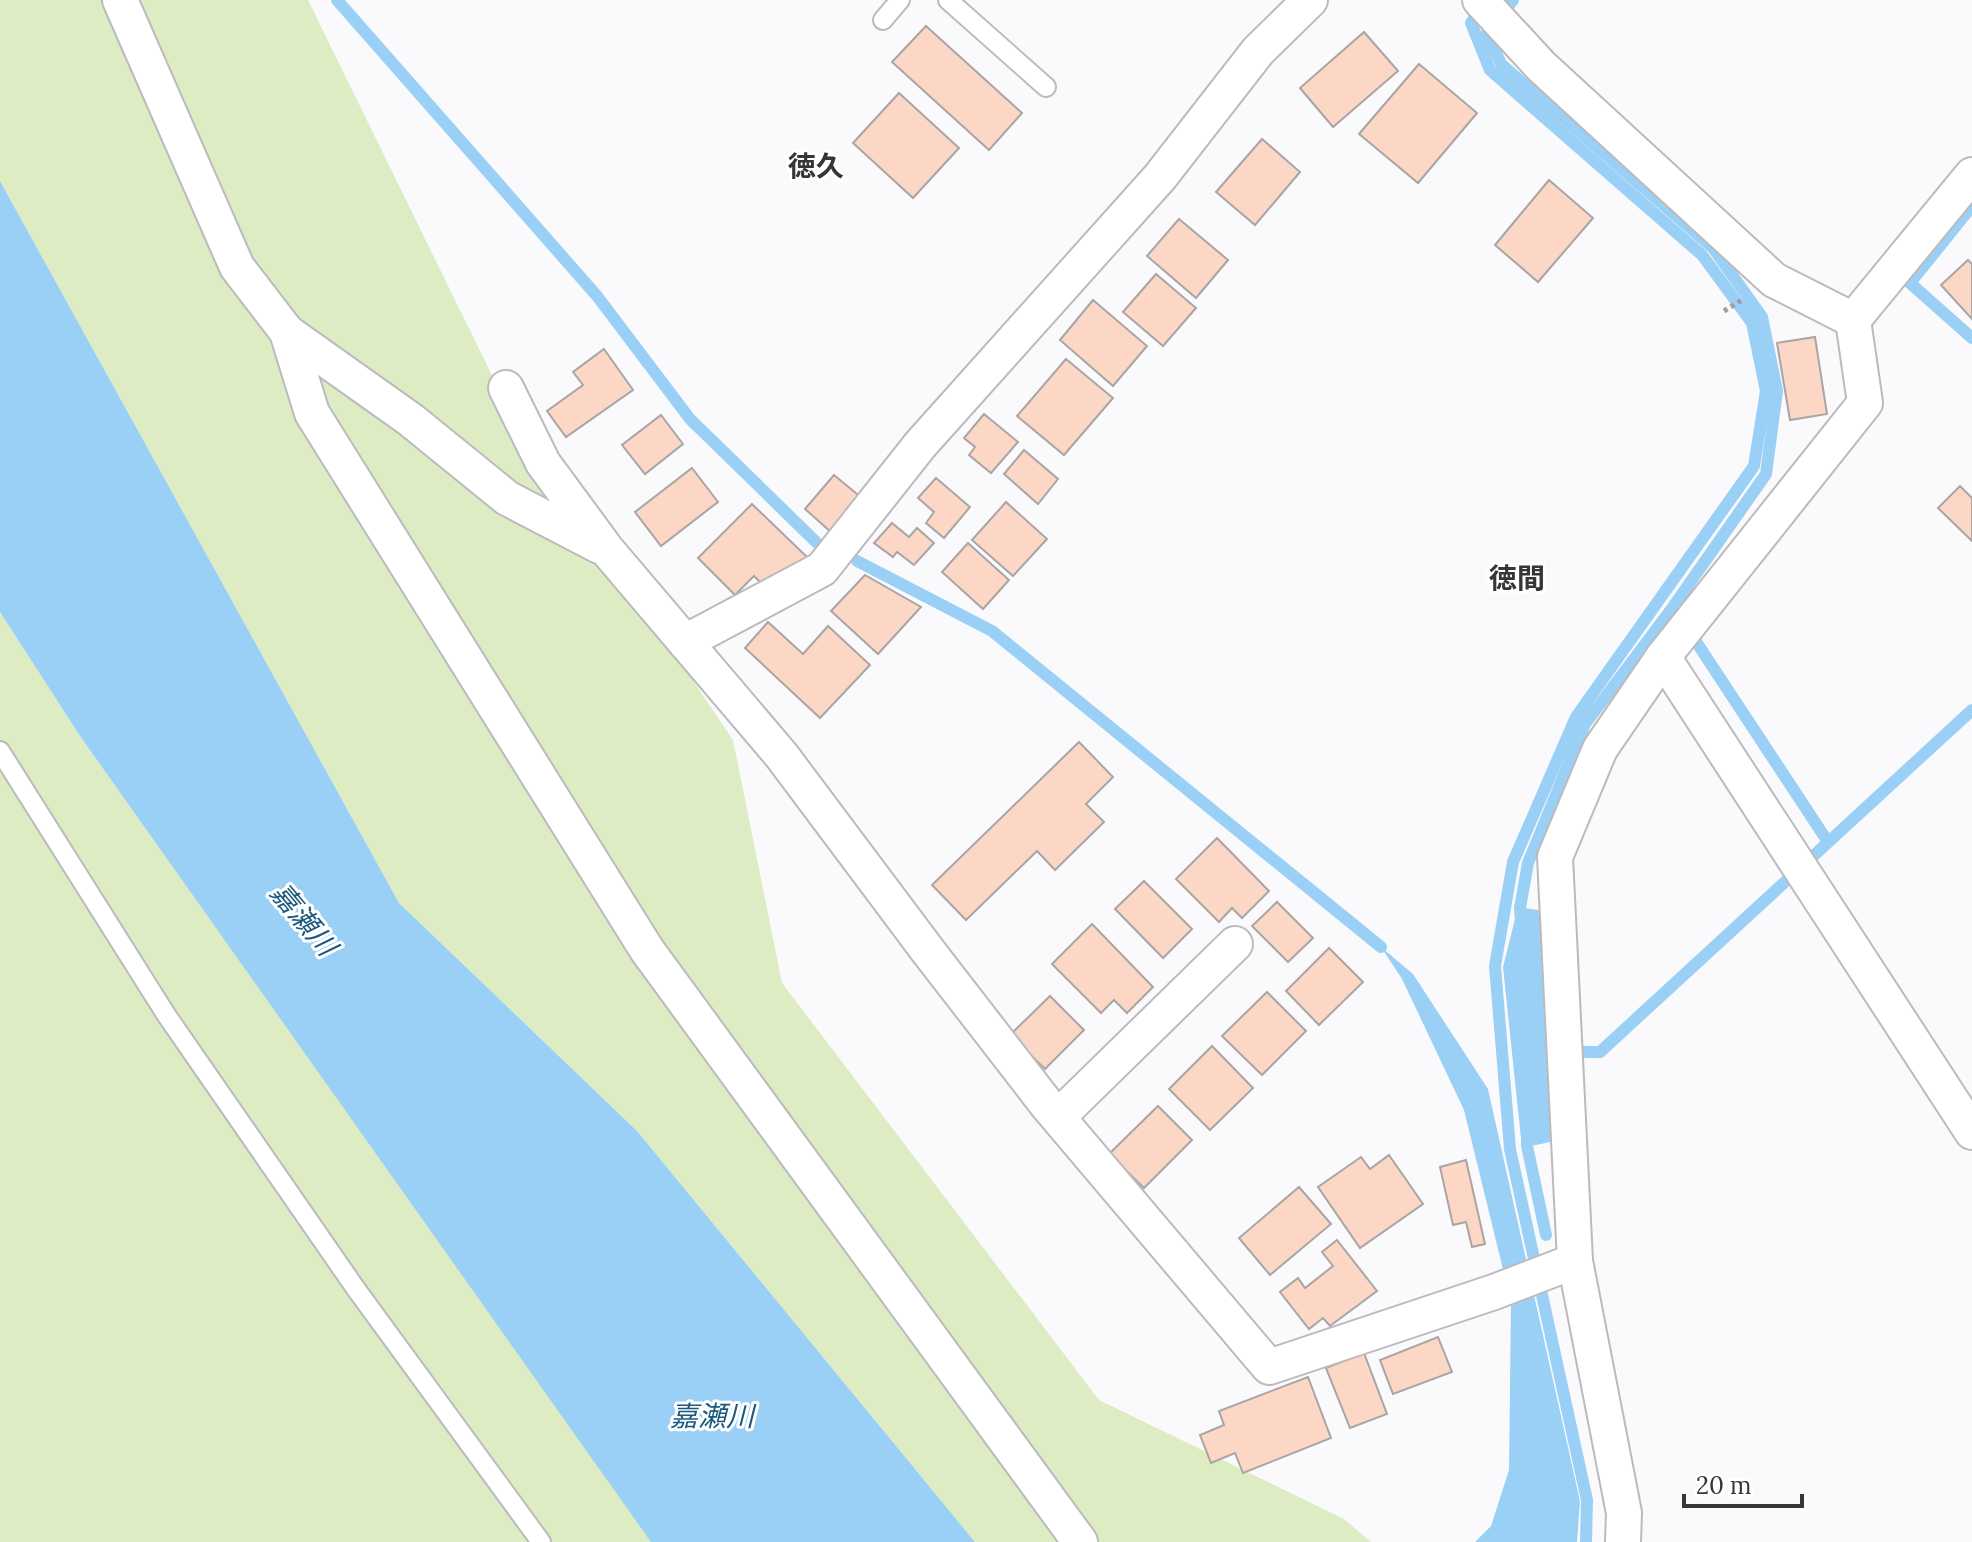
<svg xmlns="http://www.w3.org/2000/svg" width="1972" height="1542" font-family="Lora,'Noto Sans JP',serif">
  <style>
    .green { fill: #ddecc2 }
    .water { fill: #9ad0f6 }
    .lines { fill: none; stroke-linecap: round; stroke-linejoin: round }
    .stream { stroke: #9ad0f6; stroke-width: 12 }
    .building { fill: #fcd7c6; stroke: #a8a5a4; stroke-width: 2 }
    .service-casing { stroke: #bbbbbe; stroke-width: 22 }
    .minor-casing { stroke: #bbbbbe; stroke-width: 38 }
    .path { stroke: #9f9fa1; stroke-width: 5; stroke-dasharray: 4 4; stroke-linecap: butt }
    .service { stroke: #fff; stroke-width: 18 }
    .minor { stroke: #fff; stroke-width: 34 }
    .labels { text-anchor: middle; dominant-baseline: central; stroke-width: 6; stroke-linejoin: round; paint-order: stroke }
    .neighbourhood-label { font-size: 28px; font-weight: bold; fill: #363637; stroke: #fff }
    .water-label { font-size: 28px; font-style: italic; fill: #1b597e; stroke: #fff }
  </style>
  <rect width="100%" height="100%" fill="#fafafd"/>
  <g class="green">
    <path d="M0,0H308L506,404L733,740L782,983L1099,1400L1344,1519L1371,1542H975L637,1131L399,903L0,181Z"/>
    <path d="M0,612L80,736L652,1542H0Z"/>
  </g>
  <g class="water">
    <path d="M0,181L399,903L637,1131L975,1542H651L80,736L0,612Z"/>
    <path d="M1518,907L1545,911L1555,1141L1522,1148L1503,967Z"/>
    <path d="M1381,947L1413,974L1488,1089L1580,1501L1577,1542H1475L1491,1526L1509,1470L1511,1302L1464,1110L1402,979Z"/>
  </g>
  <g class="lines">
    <g class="stream">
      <path d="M337,0L597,296L690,419L816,542"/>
      <path d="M1513,0L1487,33L1501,64L1713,248L1762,317L1777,391L1766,474L1673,607L1585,724L1528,863L1520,908L1521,922"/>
      <path d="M1484,5L1471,23L1490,70L1702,255L1752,323L1766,391L1754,466L1576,717L1513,862L1495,966L1510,1149L1587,1500L1586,1542"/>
      <path d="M1972,206L1910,283L1972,338"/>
      <path d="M857,561L992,631L1381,947"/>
      <path d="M1689,631L1828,842"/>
      <path d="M1568,1052H1600L1972,710"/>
      <path d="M1527,1132V1146L1546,1235"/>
    </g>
  </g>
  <g class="building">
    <path d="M926,26L1022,113L989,150L892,62Z"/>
    <path d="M1364,32L1398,71L1333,127L1300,88Z"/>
    <path d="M1419,64L1477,113L1418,183L1359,134Z"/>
    <path d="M899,93L959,148L913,198L853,143Z"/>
    <path d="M1262,139L1300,172L1255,225L1216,192Z"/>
    <path d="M1549,180L1593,218L1538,282L1495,245Z"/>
    <path d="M1179,219L1228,260L1196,298L1147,256Z"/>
    <path d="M1968,260L1972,264V319L1941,285Z"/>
    <path d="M1156,274L1196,308L1163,346L1123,312Z"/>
    <path d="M1093,300L1147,346L1113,386L1060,340Z"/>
    <path d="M1815,337L1827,414L1790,420L1777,343Z"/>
    <path d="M604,349L633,390L566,437L547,411L583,385L573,372Z"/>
    <path d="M1066,359L1113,398L1064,455L1017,416Z"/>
    <path d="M984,414L1018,442L991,473L969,455L975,447L964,438Z"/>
    <path d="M661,415L683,444L645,474L622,445Z"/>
    <path d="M1024,450L1058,479L1038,504L1004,474Z"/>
    <path d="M692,468L718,502L661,546L635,512Z"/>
    <path d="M834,475L862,498L832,533L805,509Z"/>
    <path d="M936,478L970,507L944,538L926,523L934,512L918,498Z"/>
    <path d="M1960,486L1972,498V541L1938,508Z"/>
    <path d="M1006,502L1047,539L1013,576L972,540Z"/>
    <path d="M752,504L807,557L762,584L754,576L735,595L698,558Z"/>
    <path d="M892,523L909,537L917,528L934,543L914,565L897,552L893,557L874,543Z"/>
    <path d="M968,543L1009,580L983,609L942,572Z"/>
    <path d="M865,575L921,607L878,654L831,611Z"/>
    <path d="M768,622L803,654L828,626L870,665L820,718L745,648Z"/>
    <path d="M1079,742L1113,777L1086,804L1104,822L1055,870L1037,851L966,920L932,885Z"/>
    <path d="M1217,838L1269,891L1242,918L1232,908L1219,922L1176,879Z"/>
    <path d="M1144,881L1192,929L1163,958L1115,909Z"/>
    <path d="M1277,902L1313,938L1288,962L1252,926Z"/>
    <path d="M1092,924L1153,987L1127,1013L1114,1000L1101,1013L1052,964Z"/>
    <path d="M1329,948L1363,982L1319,1025L1286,991Z"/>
    <path d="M1267,992L1306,1031L1262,1075L1222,1036Z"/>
    <path d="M1050,996L1084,1030L1045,1069L1010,1035Z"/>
    <path d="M1212,1046L1253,1088L1210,1130L1169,1089Z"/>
    <path d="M1158,1106L1192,1140L1144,1188L1109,1154Z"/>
    <path d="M1389,1155L1423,1204L1360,1248L1318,1187L1361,1157L1370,1169Z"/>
    <path d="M1466,1160L1485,1244L1472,1247L1466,1222L1453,1225L1440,1167Z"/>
    <path d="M1299,1187L1331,1224L1270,1275L1239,1238Z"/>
    <path d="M1337,1240L1377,1291L1330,1326L1323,1318L1309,1329L1280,1292L1298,1278L1305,1288L1333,1266L1322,1252Z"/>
    <path d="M1438,1337L1452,1372L1393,1394L1380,1360Z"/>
    <path d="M1364,1353L1387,1414L1350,1428L1326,1368Z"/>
    <path d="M1308,1377L1331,1438L1243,1473L1235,1453L1211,1463L1200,1435L1224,1425L1219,1411Z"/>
  </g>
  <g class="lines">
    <defs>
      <g id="service">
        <path d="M948,0L1046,87"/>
        <path d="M883,20L900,0"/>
        <path d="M0,751L167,1016L356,1289L541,1542"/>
      </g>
      <g id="minor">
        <path d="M120,0L237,267L287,332L411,420L507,498L599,546"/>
        <path d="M1480,0L1541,66L1774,280L1853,320"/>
        <path d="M287,332L312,413L647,950L1080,1542"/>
        <path d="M506,388L543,463L607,550L782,756L928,951L1048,1106L1269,1367L1494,1292L1575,1261"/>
        <path d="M685,642L822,569L920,445L1160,177L1258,51L1310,0"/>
        <path d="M1663,657L1972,1132"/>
        <path d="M1058,1117L1235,944"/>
        <path d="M1623,1542L1624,1513L1575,1261L1555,857L1600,749L1663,657L1865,403L1853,320L1972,175"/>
      </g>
    </defs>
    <use href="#service" class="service-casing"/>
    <use href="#minor" class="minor-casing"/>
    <path class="path" d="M1724,311L1742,300"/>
    <use href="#service" class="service"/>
    <use href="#minor" class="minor"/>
  </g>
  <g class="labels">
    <g class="neighbourhood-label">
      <text x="816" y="166">徳久</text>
      <text x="1517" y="578">徳間</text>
    </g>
    <g class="water-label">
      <text transform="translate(304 919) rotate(50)">嘉瀬川</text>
      <text x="712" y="1416">嘉瀬川</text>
    </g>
  </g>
  <path d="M1684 1494v12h118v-12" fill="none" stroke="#363637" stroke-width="4"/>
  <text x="1696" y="1494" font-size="24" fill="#363637" stroke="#ffffff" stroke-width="6" paint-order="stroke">20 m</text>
</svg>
